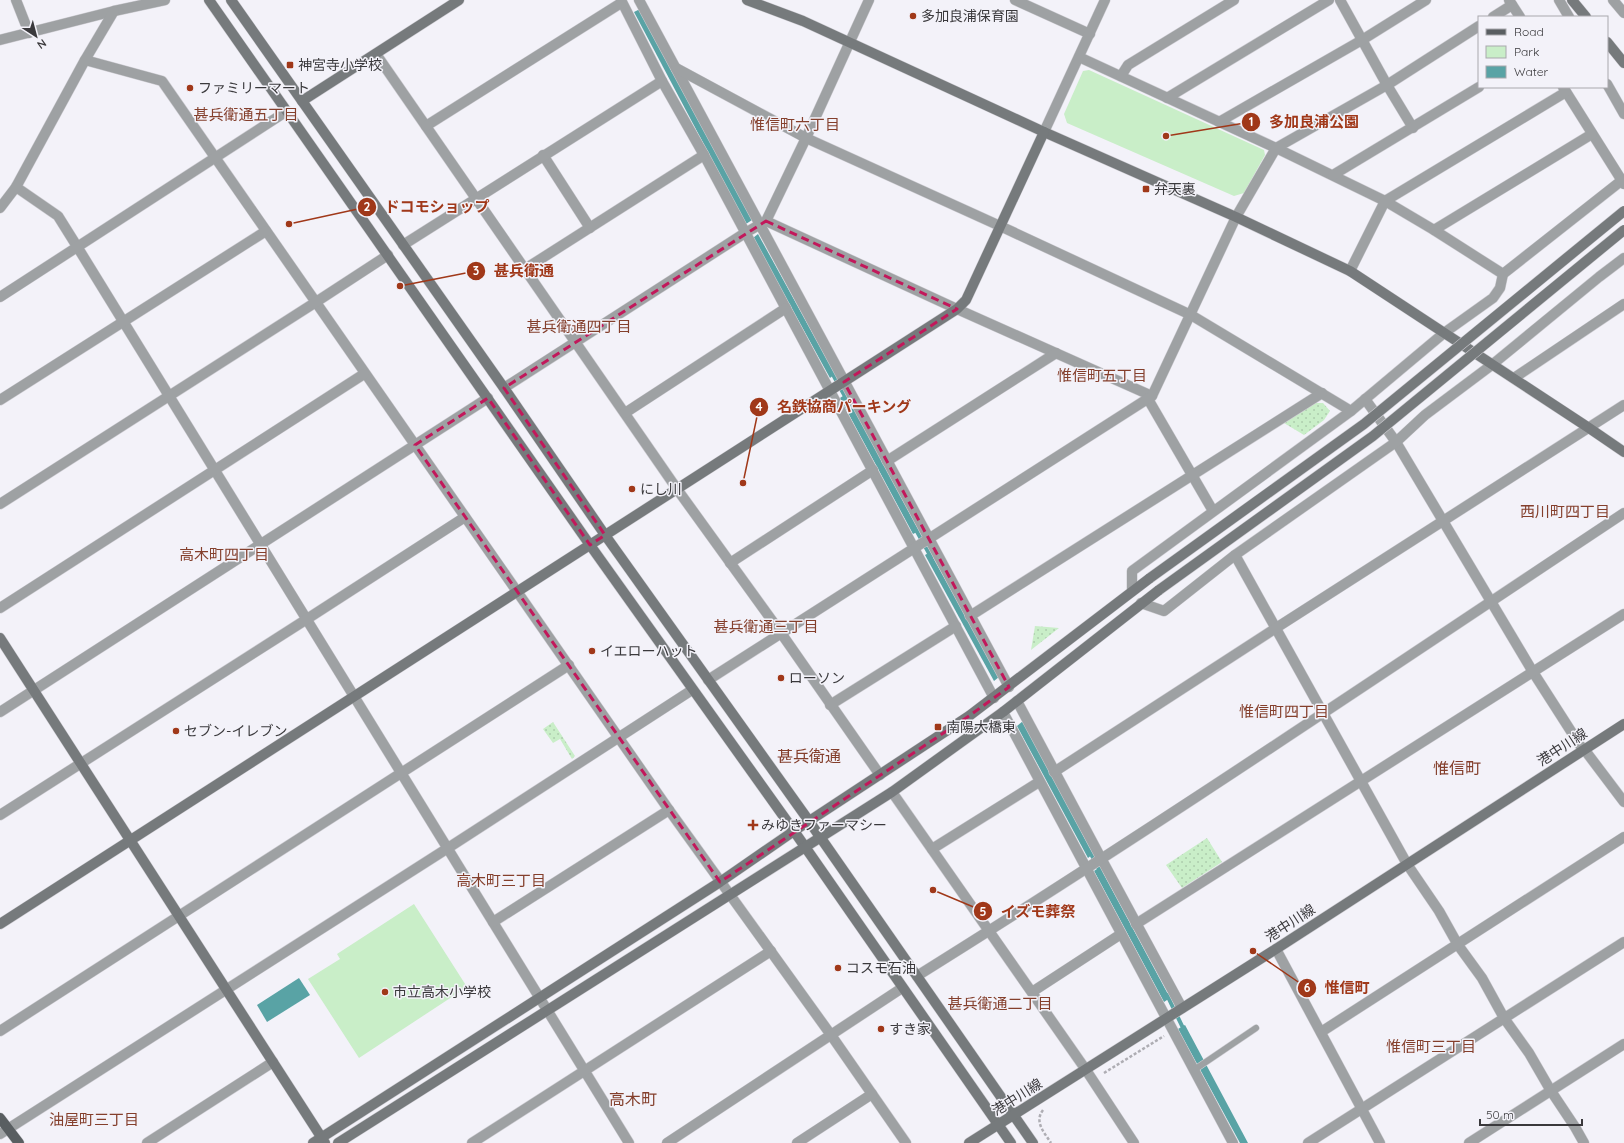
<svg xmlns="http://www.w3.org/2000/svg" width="1624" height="1143" font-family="Quicksand,'Noto Sans JP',sans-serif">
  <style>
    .grass { fill: url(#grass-dots) }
    .park { fill: #c9eec8 }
    .water { fill: #59a3a5 }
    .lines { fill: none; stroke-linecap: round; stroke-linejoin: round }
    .stream { stroke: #59a3a5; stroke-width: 4 }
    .lane-casing { stroke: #cecdd3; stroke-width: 7 }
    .street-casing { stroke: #cecdd3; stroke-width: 11 }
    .secondary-casing { stroke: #cecdd3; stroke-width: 11 }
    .primary-casing { stroke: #cecdd3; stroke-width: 11 }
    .path { stroke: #aeadb3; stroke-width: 2.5; stroke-dasharray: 3 2; stroke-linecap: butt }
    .lane { stroke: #9ea1a3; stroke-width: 6 }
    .street { stroke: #9ea1a3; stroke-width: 10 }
    .secondary { stroke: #767a7c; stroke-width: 10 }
    .primary { stroke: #595e61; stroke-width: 10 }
    .secondary-bridge-casing { stroke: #cecdd3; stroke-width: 11; stroke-linecap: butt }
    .secondary-bridge { stroke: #767a7c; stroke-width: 10 }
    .marked { fill: none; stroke: #c2185b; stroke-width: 3; stroke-dasharray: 8 5; stroke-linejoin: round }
    .poi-dot { fill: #a03819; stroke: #f3f2f9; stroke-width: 1.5 }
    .labels { text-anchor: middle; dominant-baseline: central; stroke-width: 3; stroke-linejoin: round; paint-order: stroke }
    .poi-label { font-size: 14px; fill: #3a393c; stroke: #f3f2f9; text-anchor: start }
    .street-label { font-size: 14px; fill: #3a393c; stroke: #f3f2f9 }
    .neighbourhood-label { font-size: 15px; fill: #843f2c; stroke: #f3f2f9 }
    .quarter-label { font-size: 16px; fill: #843f2c; stroke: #f3f2f9 }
    .leader { fill: none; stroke: #a03819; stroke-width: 1.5 }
    .callout-dot { fill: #a03819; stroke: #f3f2f9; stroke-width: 1.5 }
    .mark-label { font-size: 12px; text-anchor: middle; font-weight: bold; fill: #fff }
    .callout-label { font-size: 15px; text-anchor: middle; font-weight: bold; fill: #a03819; stroke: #f3f2f9; stroke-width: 3; stroke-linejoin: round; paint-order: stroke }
  </style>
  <defs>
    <pattern id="grass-dots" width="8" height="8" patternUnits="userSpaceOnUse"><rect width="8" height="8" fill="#c9eec8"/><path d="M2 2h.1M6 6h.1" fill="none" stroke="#adcdad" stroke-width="1.8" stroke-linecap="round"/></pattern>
  </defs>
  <rect width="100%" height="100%" fill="#f3f2f9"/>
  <g class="grass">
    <path d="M1316,403H1323L1330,411L1324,420L1304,435L1284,423Z"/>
    <path d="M1035,626L1059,628L1031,650Z"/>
    <path d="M553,722L575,756L572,759L560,739L553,743L543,729Z"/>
    <path d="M1207,838L1222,862L1182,888L1166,865Z"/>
  </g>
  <g class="park">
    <path d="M1089,70L1264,150L1265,155L1244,193L1234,196L1067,123L1064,114L1083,71Z"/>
    <path d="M414,904L467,987L359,1058L308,979L340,959L337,954Z"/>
  </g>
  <g class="water">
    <path d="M640,9L752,220L746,224L634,12Z"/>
    <path d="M758,234L835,374L830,378L753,238Z"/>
    <path d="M846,394L919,531L913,534L840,398Z"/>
    <path d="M930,552L999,677L994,681L925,555Z"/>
    <path d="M1023,721L1093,854L1088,858L1017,726Z"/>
    <path d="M1100,867L1170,998L1164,1002L1094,871Z"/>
    <path d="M299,978L310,995L267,1022L257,1005Z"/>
    <path d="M1185,1025L1248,1143H1240L1178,1029Z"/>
  </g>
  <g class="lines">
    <g class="stream">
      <path d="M831,371L847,400"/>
      <path d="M915,528L931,557"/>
      <path d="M1089,850L1101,873"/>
      <path d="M1167,995L1184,1030"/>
    </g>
    <defs>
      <path id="lane" d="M1194,1070L1256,1028"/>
      <g id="street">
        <path d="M16,0L29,33"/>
        <path d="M621,0L662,81L704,155L994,698"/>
        <path d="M639,0L1009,687"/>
        <path d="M1015,0L1090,34"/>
        <path d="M1340,0L1387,85L1413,128"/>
        <path d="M1509,0L1520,17"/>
        <path d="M1559,0L1569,17"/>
        <path d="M1613,0L1624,13"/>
        <path d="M1493,17L1512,5"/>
        <path d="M0,40L114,11L165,0"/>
        <path d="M376,54L677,489L781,633L880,775"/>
        <path d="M1079,57L1276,148L1385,201L1434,230L1503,274"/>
        <path d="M85,60L162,81L669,810L831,1035L906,1143"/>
        <path d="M676,68L806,138L1000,226L1191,315L1351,411"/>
        <path d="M1121,76L1128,65L1234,0"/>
        <path d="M1607,84L1624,114"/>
        <path d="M1563,87L1624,184"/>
        <path d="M1167,98L1329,0"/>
        <path d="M1219,122L1362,40L1426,0"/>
        <path d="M426,126L621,3"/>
        <path d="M1044,132L1105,0"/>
        <path d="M543,155L590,228"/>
        <path d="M1333,175L1479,87"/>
        <path d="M16,187L58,216L78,248L629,1143"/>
        <path d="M0,208L16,187L85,60L114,11"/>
        <path d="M766,221L957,309L1152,396"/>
        <path d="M1434,230L1592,134"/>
        <path d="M403,245L662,81"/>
        <path d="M525,269L704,155"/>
        <path d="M1350,271L1385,201L1566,92"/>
        <path d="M0,297L287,111"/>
        <path d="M1514,378L1624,304"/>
        <path d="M504,388L745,233L766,221L806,138L869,0"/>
        <path d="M1148,399L1213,511"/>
        <path d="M1365,399L1396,442L1533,672L1583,750"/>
        <path d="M0,400L266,231"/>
        <path d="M625,413L786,308"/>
        <path d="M887,461L1056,353"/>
        <path d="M0,504L316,302L388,255"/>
        <path d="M1235,555L1407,864L1439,911L1458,945L1482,978L1504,1018L1529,1053L1551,1091L1575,1127L1584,1143"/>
        <path d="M730,563L873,470"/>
        <path d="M1132,591V571L1351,411L1444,333L1493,298L1500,288L1503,274L1621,181"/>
        <path d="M1141,603L1164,611L1235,555L1396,442L1425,415L1493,364L1599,277L1624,258"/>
        <path d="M0,608L364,374"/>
        <path d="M970,616L1322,393"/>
        <path d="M708,680L1152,396L1236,217L1276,148L1387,85L1479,26"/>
        <path d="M1017,701L1101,858L1182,1008"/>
        <path d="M830,705L956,626"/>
        <path d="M0,712L488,398"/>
        <path d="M1003,712L1233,1143"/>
        <path d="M1584,749L1624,802"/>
        <path d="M1054,772L1276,628L1624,405"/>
        <path d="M892,792L1086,1070L1134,1143"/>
        <path d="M0,815L307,619L465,517"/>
        <path d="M932,849L1039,782"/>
        <path d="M493,922L669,810"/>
        <path d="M1136,924L1624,614"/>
        <path d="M1276,949L1380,1143"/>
        <path d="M917,976C1156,827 1389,669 1624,513"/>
        <path d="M1032,992L1121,934"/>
        <path d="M0,1031L569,665"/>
        <path d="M1321,1032L1624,837"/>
        <path d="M0,1134L448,848L692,690"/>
        <path d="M147,1143L273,1062"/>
        <path d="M472,1143L771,951"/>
        <path d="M667,1143L902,988"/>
        <path d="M797,1143L872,1094"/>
        <path d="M1308,1143L1624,942"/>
        <path d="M1469,1143L1624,1044"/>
      </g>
      <g id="secondary">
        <path d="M209,0L590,545L794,831L1011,1143"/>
        <path d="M231,0L504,388L605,535L809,821L1033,1143"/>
        <path d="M747,0L803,21L1044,132L1236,217L1350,271L1589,428L1624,452"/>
        <path d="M1572,0L1586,17"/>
        <path d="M1607,42L1624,63"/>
        <path d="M302,101L459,0"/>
        <path d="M0,638L325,1143"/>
        <path d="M0,924L957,309L966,300L1044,132"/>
        <path d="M313,1143L720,882L794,831L969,716L1150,578"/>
        <path d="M338,1143L892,792L1003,712L1159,590"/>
        <path d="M969,1143L1276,949L1624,724"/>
      </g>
      <path id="primary" d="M0,1118L19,1143"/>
    </defs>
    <use href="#lane" class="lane-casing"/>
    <use href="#street" class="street-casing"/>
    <use href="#secondary" class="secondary-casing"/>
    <use href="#primary" class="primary-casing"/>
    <g class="path">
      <path d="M1104,1073L1164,1036"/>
      <path d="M1043,1110C1034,1122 1044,1132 1051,1143"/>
    </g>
    <use href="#lane" class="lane"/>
    <use href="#street" class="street"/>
    <use href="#secondary" class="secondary"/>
    <use href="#primary" class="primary"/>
    <defs>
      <g id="secondary-bridge">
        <path d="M1150,578L1364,424L1624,211"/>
        <path d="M1159,590L1373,436L1624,230"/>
      </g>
    </defs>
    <use href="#secondary-bridge" class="secondary-bridge-casing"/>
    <use href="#secondary-bridge" class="secondary-bridge"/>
  </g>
  <path class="marked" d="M766,221L957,309L844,382L1009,687L969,716L720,882L415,445L488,398L590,545L605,535L504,388Z"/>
  <g class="poi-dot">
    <circle cx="913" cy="16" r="4"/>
    <rect x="286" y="61" width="8" height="8" rx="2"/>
    <circle cx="190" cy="88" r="4"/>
    <rect x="1142" y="185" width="8" height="8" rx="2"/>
    <circle cx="632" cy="489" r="4"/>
    <circle cx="592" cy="651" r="4"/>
    <circle cx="781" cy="678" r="4"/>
    <rect x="934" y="723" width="8" height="8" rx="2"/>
    <circle cx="176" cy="731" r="4"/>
    <path d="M751 819h4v4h4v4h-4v4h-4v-4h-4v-4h4z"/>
    <circle cx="838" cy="968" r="4"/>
    <circle cx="385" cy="992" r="4"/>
    <circle cx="881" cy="1029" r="4"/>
  </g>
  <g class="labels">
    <g class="poi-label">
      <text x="921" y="16">多加良浦保育園</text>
      <text x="298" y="65">神宮寺小学校</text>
      <text x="198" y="88">ファミリーマート</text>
      <text x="1154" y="189">弁天裏</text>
      <text x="640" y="489">にし川</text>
      <text x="600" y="651">イエローハット</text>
      <text x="789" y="678">ローソン</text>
      <text x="946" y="727">南陽大橋東</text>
      <text x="184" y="731">セブン-イレブン</text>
      <text x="761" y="825">みゆきファーマシー</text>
      <text x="846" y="968">コスモ石油</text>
      <text x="393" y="992">市立高木小学校</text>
      <text x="889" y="1029">すき家</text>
    </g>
    <g class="street-label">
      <text transform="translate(1562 747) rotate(-33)">港中川線</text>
      <text transform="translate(1290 923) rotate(-33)">港中川線</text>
      <text transform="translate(1017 1097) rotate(-32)">港中川線</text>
    </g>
    <g class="neighbourhood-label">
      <text x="246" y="114">甚兵衛通五丁目</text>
      <text x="795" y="124">惟信町六丁目</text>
      <text x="579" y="326">甚兵衛通四丁目</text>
      <text x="1102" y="375">惟信町五丁目</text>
      <text x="1565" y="511">西川町四丁目</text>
      <text x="224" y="554">高木町四丁目</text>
      <text x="766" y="626">甚兵衛通三丁目</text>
      <text x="1284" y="711">惟信町四丁目</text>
      <text x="501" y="880">高木町三丁目</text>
      <text x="1000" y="1003">甚兵衛通二丁目</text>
      <text x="1431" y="1046">惟信町三丁目</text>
      <text x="94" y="1119">油屋町三丁目</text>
    </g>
    <g class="quarter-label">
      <text x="809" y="756">甚兵衛通</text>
      <text x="1457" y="768">惟信町</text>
      <text x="633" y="1099">高木町</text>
    </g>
  </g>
  <path class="leader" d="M1166 136L1251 122M289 224L367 207M400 286L476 271M743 483L759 407M933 890L983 911M1253 951L1307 988"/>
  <g class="callout-dot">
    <circle cx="1166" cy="136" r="4"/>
    <circle cx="289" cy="224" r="4"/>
    <circle cx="400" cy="286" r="4"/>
    <circle cx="743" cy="483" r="4"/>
    <circle cx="933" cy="890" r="4"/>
    <circle cx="1253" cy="951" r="4"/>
    <circle cx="1251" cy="122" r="10"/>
    <circle cx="367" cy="207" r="10"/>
    <circle cx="476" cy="271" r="10"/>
    <circle cx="759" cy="407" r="10"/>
    <circle cx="983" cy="911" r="10"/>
    <circle cx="1307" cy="988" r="10"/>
  </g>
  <g class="mark-label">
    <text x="1251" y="126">1</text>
    <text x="367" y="211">2</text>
    <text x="476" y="275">3</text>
    <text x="759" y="411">4</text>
    <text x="983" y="916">5</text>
    <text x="1307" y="992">6</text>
  </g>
  <g class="callout-label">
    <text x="1314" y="127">多加良浦公園</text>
    <text x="437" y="212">ドコモショップ</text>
    <text x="524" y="276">甚兵衛通</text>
    <text x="844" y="412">名鉄協商パーキング</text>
    <text x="1038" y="917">イズモ葬祭</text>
    <text x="1347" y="993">惟信町</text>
  </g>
  <rect x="1478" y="16" width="130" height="72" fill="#f3f2f9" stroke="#a9a8ad"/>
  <rect x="1486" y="29" width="20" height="6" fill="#595e61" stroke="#a9a8ad"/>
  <text x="1514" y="36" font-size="12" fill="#3a393c">Road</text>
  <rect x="1486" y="46" width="20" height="12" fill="#c9eec8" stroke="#a9a8ad"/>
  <text x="1514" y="56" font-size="12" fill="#3a393c">Park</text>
  <rect x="1486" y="66" width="20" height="12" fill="#59a3a5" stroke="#a9a8ad"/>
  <text x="1514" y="76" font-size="12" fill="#3a393c">Water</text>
  <g transform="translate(36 36) rotate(144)" stroke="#f3f2f9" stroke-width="3" paint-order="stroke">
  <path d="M0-3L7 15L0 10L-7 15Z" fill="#3a393c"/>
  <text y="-6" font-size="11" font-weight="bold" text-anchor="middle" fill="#3a393c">N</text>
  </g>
  <path d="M1480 1119v6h102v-6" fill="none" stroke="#3a393c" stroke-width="2"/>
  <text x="1486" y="1119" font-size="12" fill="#3a393c" stroke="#f3f2f9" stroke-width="3" paint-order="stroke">50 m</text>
</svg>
